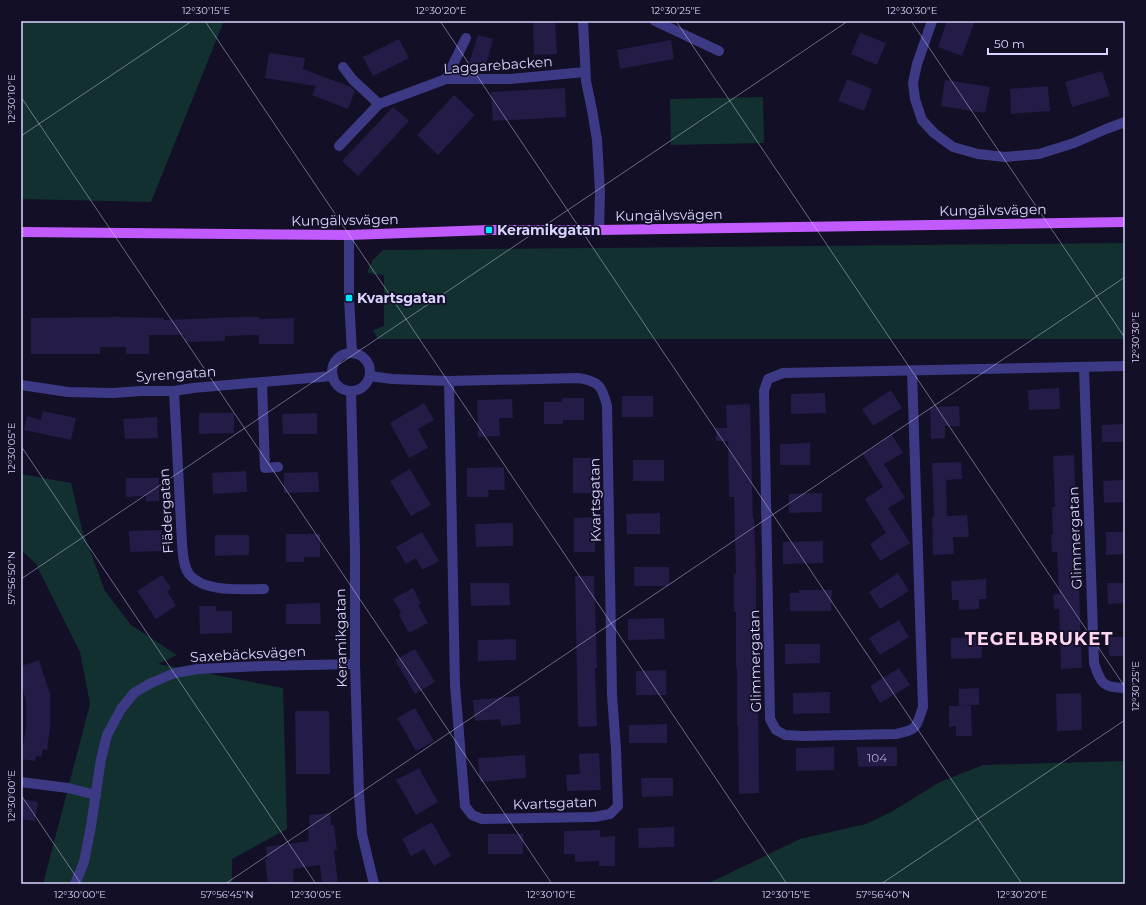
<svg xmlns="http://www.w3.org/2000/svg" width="1146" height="905" font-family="Montserrat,sans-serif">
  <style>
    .green { fill: #12302f }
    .building { fill: #241b47 }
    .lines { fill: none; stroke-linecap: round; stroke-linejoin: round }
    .minor { stroke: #3d3a85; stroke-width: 10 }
    .major { stroke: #c25bff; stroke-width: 10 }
    .ticks { fill: none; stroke: #d9d4ff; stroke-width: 1; stroke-opacity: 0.45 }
    .poi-dot { fill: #00e5ff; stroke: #130f26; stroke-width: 1.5 }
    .labels { text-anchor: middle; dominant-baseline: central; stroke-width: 3.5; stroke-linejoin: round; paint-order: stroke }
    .number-label { font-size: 12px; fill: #aca6d1 }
    .street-label { font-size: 14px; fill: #d9d4ff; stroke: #130f26 }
    .poi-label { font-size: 14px; font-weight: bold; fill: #d9d4ff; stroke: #130f26; text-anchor: start }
    .district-label { font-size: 18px; font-weight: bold; letter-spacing: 1px; fill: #ffd6f0; stroke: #130f26 }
    .neatline { fill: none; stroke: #d9d4ff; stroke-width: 1.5 }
    .ticks-label { font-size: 10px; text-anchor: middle; fill: #d9d4ff }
  </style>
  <rect width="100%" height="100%" fill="#130f26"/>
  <g class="green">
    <path d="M21,21H224L151,202L21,199Z"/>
    <path d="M763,97L764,143L671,145L670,99Z"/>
    <path d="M1125,243V339H378L373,330L384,326V275L367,273L372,261L383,250Z"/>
    <path d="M21,474L71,483L82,529L105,591L131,625L177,655L158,664L283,688L287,829L232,859V884H43L90,704L80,652L36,564L21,550Z"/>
    <path d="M1125,761V884H708L713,881L800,839L866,824L891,812L940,782L983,765Z"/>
  </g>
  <g class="building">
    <path d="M533,21H555L557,54L534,55Z"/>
    <path d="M947,21H975L962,56L938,47Z"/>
    <path d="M860,33L886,43L877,65L851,54Z"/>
    <path d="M478,35L493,39L485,68L469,63Z"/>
    <path d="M399,39L409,58L373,76L363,57Z"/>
    <path d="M671,40L674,59L620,69L617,50Z"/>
    <path d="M269,53L305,58L303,69L351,87L355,91L348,109L312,95L316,86L265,78Z"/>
    <path d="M1102,71L1110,96L1072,107L1065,82Z"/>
    <path d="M847,79L872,89L864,111L838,101Z"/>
    <path d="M945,80L990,87L985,113L941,106Z"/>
    <path d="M1048,86L1050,111L1011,114L1010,89Z"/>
    <path d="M565,88L566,117L493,121L491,92Z"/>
    <path d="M454,95L475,115L438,155L417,135Z"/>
    <path d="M393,107L409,121L358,176L342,161Z"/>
    <path d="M115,317L164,318V320L240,317H260L259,319L294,318V344H259V335L225,336V341L185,342V335H149V354H126V347H100V354H31V318Z"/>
    <path d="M1059,388L1060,409L1029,410L1028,390Z"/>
    <path d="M891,390L902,408L873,426L862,409Z"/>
    <path d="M825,393L826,413L791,414V394Z"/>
    <rect x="622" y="396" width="31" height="21"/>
    <path d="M562,398H584V420H563V424H544V402H562Z"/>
    <path d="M512,399L513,418H499L500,436L478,437L477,400Z"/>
    <path d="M424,403L434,420L418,429L428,448L409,458L390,423Z"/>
    <path d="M750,404L753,518H754L756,574V688H758L759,793L739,794L738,726H737V668H736V612H734V574H736L734,497H729L728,441H716V428H727L726,405Z"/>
    <path d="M959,406L960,426H945V438L931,439L930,407Z"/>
    <path d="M43,411L76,418L71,440L24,430L27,416L41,420Z"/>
    <path d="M199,413H234V433L199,434Z"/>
    <path d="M317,413V434H283L282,414Z"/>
    <path d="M157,417L158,438L125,439L123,419Z"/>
    <path d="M1125,424V442H1102V425Z"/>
    <path d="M892,435L903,453L884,464L905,498L888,508L910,543L880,561L870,544L886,533L865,499L883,487L863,454Z"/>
    <path d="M810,443V465H780V444Z"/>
    <path d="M1074,455L1082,668L1061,669L1059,609L1054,610L1053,595L1059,594L1057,552H1052L1051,535H1053L1052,507H1055L1053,456Z"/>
    <rect x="573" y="458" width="20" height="35"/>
    <rect x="633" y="460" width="31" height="21"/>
    <path d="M961,462L962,479L946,480L947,516L967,515L969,537H953L954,554L933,555L932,517H934L932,463Z"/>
    <path d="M504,467L505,490H488L489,497H467V468Z"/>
    <path d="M410,469L431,505L411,516L390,481Z"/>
    <path d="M246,471L247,492L213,494L212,473Z"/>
    <path d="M318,472L319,492L284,493V473Z"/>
    <path d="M126,478H159V501H146V496L126,497Z"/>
    <path d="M1125,480V502L1104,503L1103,481Z"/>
    <path d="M822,493V512L789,513V494Z"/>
    <path d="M660,513V534H627L626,514Z"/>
    <path d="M595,517V552H574V518Z"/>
    <path d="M513,523V546L476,547L475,524Z"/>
    <path d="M162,530L163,551L130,552L129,531Z"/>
    <path d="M422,532L439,561L422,570L416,558L406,564L396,547Z"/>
    <path d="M1106,532H1125V554L1106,555Z"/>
    <path d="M286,534H320V557H304V562H286Z"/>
    <path d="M215,535H249V555L215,556Z"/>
    <path d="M823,541V563L783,564V542Z"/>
    <rect x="634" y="567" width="35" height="19"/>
    <path d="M898,573L909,591L880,609L869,592Z"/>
    <path d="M162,575L171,588L167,591L176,606L156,619L137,591Z"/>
    <path d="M575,576H594L597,668H595L597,726L578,727Z"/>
    <path d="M986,579V599H979V609L959,610V600H952L951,581Z"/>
    <path d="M470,583H509L510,605L471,606Z"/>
    <path d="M1107,583H1125V603L1108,604Z"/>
    <path d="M413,588L421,604L418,605L428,623L409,633L399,615L401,613L393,599Z"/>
    <path d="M799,590H832L831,611H790V593H799Z"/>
    <path d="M320,603L321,624H286V604Z"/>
    <path d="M199,606H216V611H232V633L200,634Z"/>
    <path d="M664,618L665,639L628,640V619Z"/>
    <path d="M899,620L909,637L880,655L869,638Z"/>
    <path d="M982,637V658L951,659V638Z"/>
    <path d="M1108,637H1125V656H1109Z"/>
    <path d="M516,639V660L478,661V640Z"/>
    <path d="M785,644H820V663L785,664Z"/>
    <path d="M415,649L435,682L415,694L395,660Z"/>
    <path d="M39,660L50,694V727L47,750L43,749L41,757L36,756L35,761L21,759L26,727V700L21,684V666Z"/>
    <path d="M899,668L910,685L880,703L870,686Z"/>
    <path d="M666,670V695H636V671Z"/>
    <path d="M979,688V705L959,706V689Z"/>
    <path d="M830,692V713L793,714V693Z"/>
    <path d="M1081,693L1082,730L1057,731L1056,694Z"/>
    <path d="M519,696L521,724L501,726L500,719L475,721L473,700Z"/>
    <path d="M949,706H971L972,736H956V726L949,727Z"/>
    <path d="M415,708L434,741L416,751L397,718Z"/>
    <path d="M295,711H329L330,774H296Z"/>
    <path d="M667,724V743H629V725Z"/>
    <path d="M834,747V770L796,771V748Z"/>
    <path d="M857,747H897V766L858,767Z"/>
    <path d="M599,753L601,790L567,791L566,775L580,774L579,754Z"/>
    <path d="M525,755L526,778L480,782L478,758Z"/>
    <path d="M419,768L438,802L416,815L396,780Z"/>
    <path d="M641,778H673V796L642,797Z"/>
    <path d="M21,799L38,802L35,821L21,819Z"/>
    <path d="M330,813L331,825H334L337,850H334L338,884H322L320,865L293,869L294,882H292V884H268L265,859H267L266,847L309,841L308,828L310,827L309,815Z"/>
    <path d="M432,822L451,856L434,866L424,849L411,856L402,839Z"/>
    <path d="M674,827V847L639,848L638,828Z"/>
    <path d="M600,830V837L615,836V866H599V861L575,862V854H564V831Z"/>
    <rect x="488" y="834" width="35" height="20"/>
  </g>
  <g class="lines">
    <g class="minor">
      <path d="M583,21L586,81L592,110L597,140L600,192L599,230"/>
      <path d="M655,21L719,51"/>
      <path d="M932,21L917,64L913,83L915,99L922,120L934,133L953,147L978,154L1005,157L1039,154L1074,143L1106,129L1125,122"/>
      <path d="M343,67L353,80L379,104"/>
      <path d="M446,79L466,38"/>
      <path d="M339,146L379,104L446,79H510L585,72"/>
      <path d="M349,235V298L352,353"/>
      <circle cx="351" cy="372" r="19"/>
      <path d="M1084,367L1094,663C1101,683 1102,688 1125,688"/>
      <path d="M912,371L923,707C916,727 918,730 896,734L803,736L785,735L776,730L770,719L764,391L768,379L783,373L1125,366"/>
      <path d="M370,376L392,379L449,381L578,378C599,381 602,386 607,406L612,695L616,749L618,806L610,814L594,817L482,819L472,815L465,806L455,685L449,381"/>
      <path d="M262,382L265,468L278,467"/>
      <path d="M21,385L68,392L113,393L141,391H174L193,388L333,376"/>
      <path d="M174,391L182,544C183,554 183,566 189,574C204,593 243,589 264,589"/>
      <path d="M351,391L355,551V664L359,794L362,834L374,884"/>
      <path d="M21,782L68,788L96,795"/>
      <path d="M75,884L84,862L91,826L101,759L107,735L121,709L134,693L151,683L175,673L198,669L263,666L355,664"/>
    </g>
    <path class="major" d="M21,232L349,235L489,230H599L1125,222"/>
  </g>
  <path class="ticks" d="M205,21L787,884M440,21L1022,884M676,21L1125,687M911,21L1125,338M21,97L552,884M21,136L192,21M21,446L316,884M21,579L848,21M21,795L81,884M225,884L1125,277M881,884L1125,720"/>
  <g class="poi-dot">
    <rect x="485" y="226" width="8" height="8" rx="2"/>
    <rect x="345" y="294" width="8" height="8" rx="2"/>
  </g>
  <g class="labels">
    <g class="number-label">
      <text x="877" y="757">104</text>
    </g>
    <g class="street-label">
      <text transform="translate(498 65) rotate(-4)">Laggarebacken</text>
      <text transform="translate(993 210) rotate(-1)">Kungälvsvägen</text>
      <text transform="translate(669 215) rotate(-1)">Kungälvsvägen</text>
      <text transform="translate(345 220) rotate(-1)">Kungälvsvägen</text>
      <text transform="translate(176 374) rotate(-4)">Syrengatan</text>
      <text transform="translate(595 500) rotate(-91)">Kvartsgatan</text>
      <text transform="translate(166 511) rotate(-93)">Flädergatan</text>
      <text transform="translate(1075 538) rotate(-92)">Glimmergatan</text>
      <text transform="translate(341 638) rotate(-91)">Keramikgatan</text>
      <text transform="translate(248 654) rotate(-3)">Saxebäcksvägen</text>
      <text transform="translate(755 661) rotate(-91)">Glimmergatan</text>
      <text transform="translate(555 803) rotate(-2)">Kvartsgatan</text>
    </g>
    <g class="poi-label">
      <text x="497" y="230">Keramikgatan</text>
      <text x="357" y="298">Kvartsgatan</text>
    </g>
    <g class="district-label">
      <text x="1039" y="639">TEGELBRUKET</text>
    </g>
  </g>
  <rect width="1146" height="905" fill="none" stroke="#130f26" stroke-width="44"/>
  <path d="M988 48v6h119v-6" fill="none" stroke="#d9d4ff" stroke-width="2"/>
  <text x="994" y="48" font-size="12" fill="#d9d4ff" stroke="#130f26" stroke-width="3" paint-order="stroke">50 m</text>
  <rect x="22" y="22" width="1102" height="861" class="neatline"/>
  <g class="ticks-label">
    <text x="206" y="14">12°30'15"E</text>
    <text x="441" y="14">12°30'20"E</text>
    <text x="676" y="14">12°30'25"E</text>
    <text x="912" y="14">12°30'30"E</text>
    <text transform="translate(11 99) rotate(-90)" y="4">12°30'10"E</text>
    <text transform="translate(1135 337) rotate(-90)" y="4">12°30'30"E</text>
    <text transform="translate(11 448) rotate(-90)" y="4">12°30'05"E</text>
    <text transform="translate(11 578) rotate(-90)" y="4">57°56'50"N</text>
    <text transform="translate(1135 686) rotate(-90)" y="4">12°30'25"E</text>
    <text transform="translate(11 796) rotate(-90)" y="4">12°30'00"E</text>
    <text x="80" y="898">12°30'00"E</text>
    <text x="227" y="898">57°56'45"N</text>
    <text x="316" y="898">12°30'05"E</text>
    <text x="551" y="898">12°30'10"E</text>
    <text x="786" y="898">12°30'15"E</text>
    <text x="883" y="898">57°56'40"N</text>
    <text x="1022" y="898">12°30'20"E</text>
  </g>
</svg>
